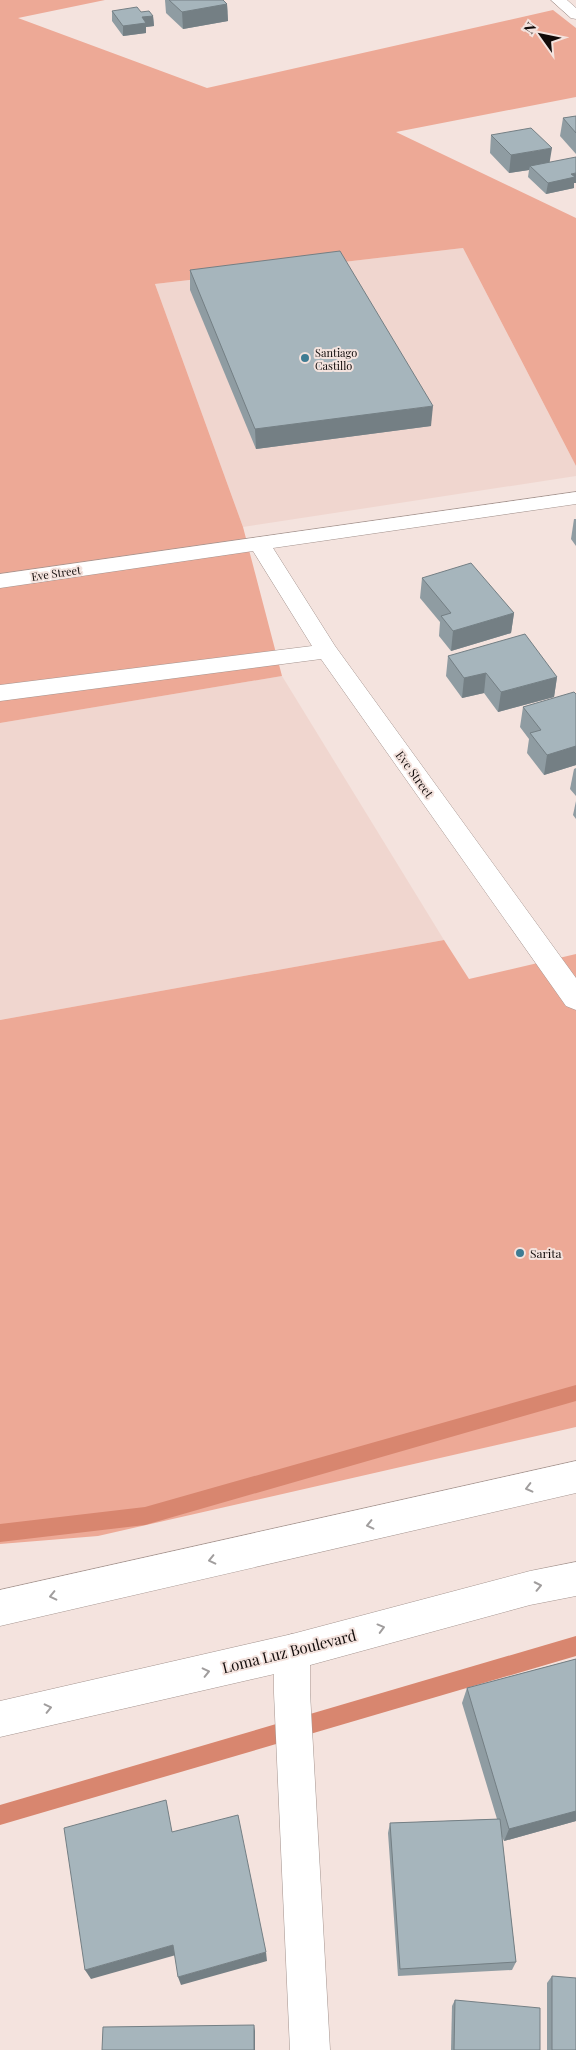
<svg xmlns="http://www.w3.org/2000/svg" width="576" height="2050" font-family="'Playfair Display',serif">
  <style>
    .built { fill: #f0d6cf }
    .green { fill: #eda996 }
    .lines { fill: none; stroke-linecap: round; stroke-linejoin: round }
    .stream { fill: #d8866f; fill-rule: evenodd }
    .minor-casing { stroke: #a59590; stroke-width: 1 }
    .trunk-casing { stroke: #a59590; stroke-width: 1 }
    .minor { fill: #fff; fill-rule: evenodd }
    .trunk { fill: #fff; fill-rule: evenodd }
    .wall { fill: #8f9ca2 }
    .shaded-wall { fill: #747f84 }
    .building { fill: #a6b5bc; stroke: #747f84 }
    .oneway { stroke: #a09d9d }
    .poi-dot { fill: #3f7c93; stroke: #f4e3de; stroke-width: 2 }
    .labels { text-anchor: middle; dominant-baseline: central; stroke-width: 4; stroke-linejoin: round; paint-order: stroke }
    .far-poi-label { font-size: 11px; fill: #110b0a; stroke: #f4e3de; text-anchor: start }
    .far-street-label { font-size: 11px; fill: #110b0a; stroke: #f4e3de }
    .street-label { font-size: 12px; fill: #110b0a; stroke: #f4e3de }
    .poi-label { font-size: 12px; fill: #110b0a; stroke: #f4e3de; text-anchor: start }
    .near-street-label { font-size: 15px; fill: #110b0a; stroke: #f4e3de }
  </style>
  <rect width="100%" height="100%" fill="#f4e3de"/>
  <g class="built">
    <path d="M463,248L576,466V476L243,527L155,284Z"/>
    <path d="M282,676L444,940L0,1020V723Z"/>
  </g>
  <g class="green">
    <path d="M0,0H105L18,18L207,88L553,10L576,28V97L396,132L576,218V466L463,248L155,284L243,527L282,676L0,723Z"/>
    <path d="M444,940L469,979L576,954V1427L98,1536L0,1544V1020Z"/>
  </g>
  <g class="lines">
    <g class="stream">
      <path d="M576,1385V1401L145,1525L0,1542V1524L145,1507Z"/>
      <path d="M576,1636V1656L0,1825V1805Z"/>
    </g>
    <defs>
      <g id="minor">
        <path d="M576,492V504L273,548L335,646L576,978V1010L566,1006L321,659L0,701V685L312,646L253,551L0,588V574Z"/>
        <path d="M292,1634L305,1639L310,1652V1693L330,2050H290L274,1693V1652L279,1639Z"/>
      </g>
      <g id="trunk">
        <path d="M551,0H567L576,8V19L571,18Z"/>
        <path d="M576,1461V1493L0,1626V1590Z"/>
        <path d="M576,1562V1596L530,1605L292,1670L0,1737V1701L292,1634L530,1571Z"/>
      </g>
    </defs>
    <use href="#minor" class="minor-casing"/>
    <use href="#trunk" class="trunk-casing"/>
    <use href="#minor" class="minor"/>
    <use href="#trunk" class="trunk"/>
  </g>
  <g class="wall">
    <path d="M165,0H223L227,4L228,21L183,29L166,13Z"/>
    <path d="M112,11L141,12L153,16L154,26L146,27V33L123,36L112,21Z"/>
    <path d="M576,116V154L560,136L563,118Z"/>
    <path d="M491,135L550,162L574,183V188L546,194L528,177L529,170L509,173L490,153Z"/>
    <path d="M190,270L431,426L256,449L190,290Z"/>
    <path d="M574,519H576V546L571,539Z"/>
    <path d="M422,578L514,613L511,633L451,651L439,636L440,622L420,598Z"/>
    <path d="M448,656L557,677L554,697L498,712L484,693L462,698L446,676Z"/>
    <path d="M576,694V765L544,775L527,753L529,739L520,727L523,707Z"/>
    <path d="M576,768V796L570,789L574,769Z"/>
    <path d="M576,801V819L573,815Z"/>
    <path d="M576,1659V1821L504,1841L502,1837L516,1962L512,1970L398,1976L388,1833L390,1823L497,1819L462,1703L467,1688Z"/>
    <path d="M552,1976L576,2050H547V1983Z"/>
    <path d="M455,2000L540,2050H451L452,2006Z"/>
  </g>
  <g class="shaded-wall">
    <path d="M227,4L228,21L183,29L182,12Z"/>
    <path d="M153,16L154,26L146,27V33L123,36V26L142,17Z"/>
    <path d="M552,148L549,166H530L529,170L509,173L511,155Z"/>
    <path d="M576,173V183H574V188L546,194L548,183L571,174Z"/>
    <path d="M433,406L431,426L256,449L255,429Z"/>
    <path d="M514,613L511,633L451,651L453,631Z"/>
    <path d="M486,673L484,693L462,698L464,678Z"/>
    <path d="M557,677L554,697L498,712L501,692Z"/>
    <path d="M576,746V765L544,775L547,755Z"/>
    <path d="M576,1811V1821L504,1841L509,1829Z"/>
    <path d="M173,1945L176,1955L91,1979L85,1970Z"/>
    <path d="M266,1952L267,1961L181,1985L178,1977Z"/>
    <path d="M254,2025L255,2031V2050H254Z"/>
  </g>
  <g class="building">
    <path d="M169,0H223L227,4L182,12Z"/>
    <path d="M137,7L141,12L149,11L153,16L142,17L146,23L123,26L112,11Z"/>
    <path d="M576,116V133L563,118Z"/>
    <path d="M531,128L552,148L511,155L491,135Z"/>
    <path d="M576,157V173L571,174L575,177L548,183L530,166Z"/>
    <path d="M340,251L433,406L255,429L190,270Z"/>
    <path d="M471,563L514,613L453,631L441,616L451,613L422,578Z"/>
    <path d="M525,634L557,677L501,692L486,673L464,678L448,656Z"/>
    <path d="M574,692L576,694V746L547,755L530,733L541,730L523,707Z"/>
    <path d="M576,1659V1811L509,1829L467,1688Z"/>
    <path d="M166,1800L172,1832L238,1815L266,1952L178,1977L173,1945L85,1970L64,1828Z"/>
    <path d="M500,1819L516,1962L400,1969L390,1823Z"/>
    <path d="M552,1976L576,1978V2050H552Z"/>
    <path d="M455,2000L540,2008V2050H454Z"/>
    <path d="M254,2025V2050H102L103,2027Z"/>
  </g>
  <defs><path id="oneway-chevron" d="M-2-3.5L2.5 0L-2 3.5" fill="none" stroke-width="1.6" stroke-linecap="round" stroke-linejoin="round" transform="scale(1.25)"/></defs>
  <g class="oneway">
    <use href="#oneway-chevron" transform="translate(529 1488) rotate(166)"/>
    <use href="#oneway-chevron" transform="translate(370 1525) rotate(167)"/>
    <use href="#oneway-chevron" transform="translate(212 1560) rotate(167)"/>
    <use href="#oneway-chevron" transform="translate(538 1586) rotate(-12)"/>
    <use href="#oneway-chevron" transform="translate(53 1596) rotate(167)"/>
    <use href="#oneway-chevron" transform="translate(381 1628) rotate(-15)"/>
    <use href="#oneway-chevron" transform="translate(206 1672) rotate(-13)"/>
    <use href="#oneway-chevron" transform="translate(48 1708) rotate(-13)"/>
  </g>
  <g class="poi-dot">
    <circle cx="305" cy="358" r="5"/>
    <circle cx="520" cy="1253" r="5"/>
  </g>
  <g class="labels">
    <g class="far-poi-label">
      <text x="315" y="352">Santiago<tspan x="315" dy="13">Castillo</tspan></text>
    </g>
    <g class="far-street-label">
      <text transform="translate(56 573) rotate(-8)">Eve Street</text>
    </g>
    <g class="street-label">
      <text transform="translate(415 774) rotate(54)">Eve Street</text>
    </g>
    <g class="poi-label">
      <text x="530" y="1253">Sarita</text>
    </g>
    <g class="near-street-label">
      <text transform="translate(289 1651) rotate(-14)">Loma Luz Boulevard</text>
    </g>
  </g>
  <g transform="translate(541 35) rotate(303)" stroke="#f4e3de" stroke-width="4" paint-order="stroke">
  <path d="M0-4L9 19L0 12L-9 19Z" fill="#110b0a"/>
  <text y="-8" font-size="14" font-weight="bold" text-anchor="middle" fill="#110b0a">N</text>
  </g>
</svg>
